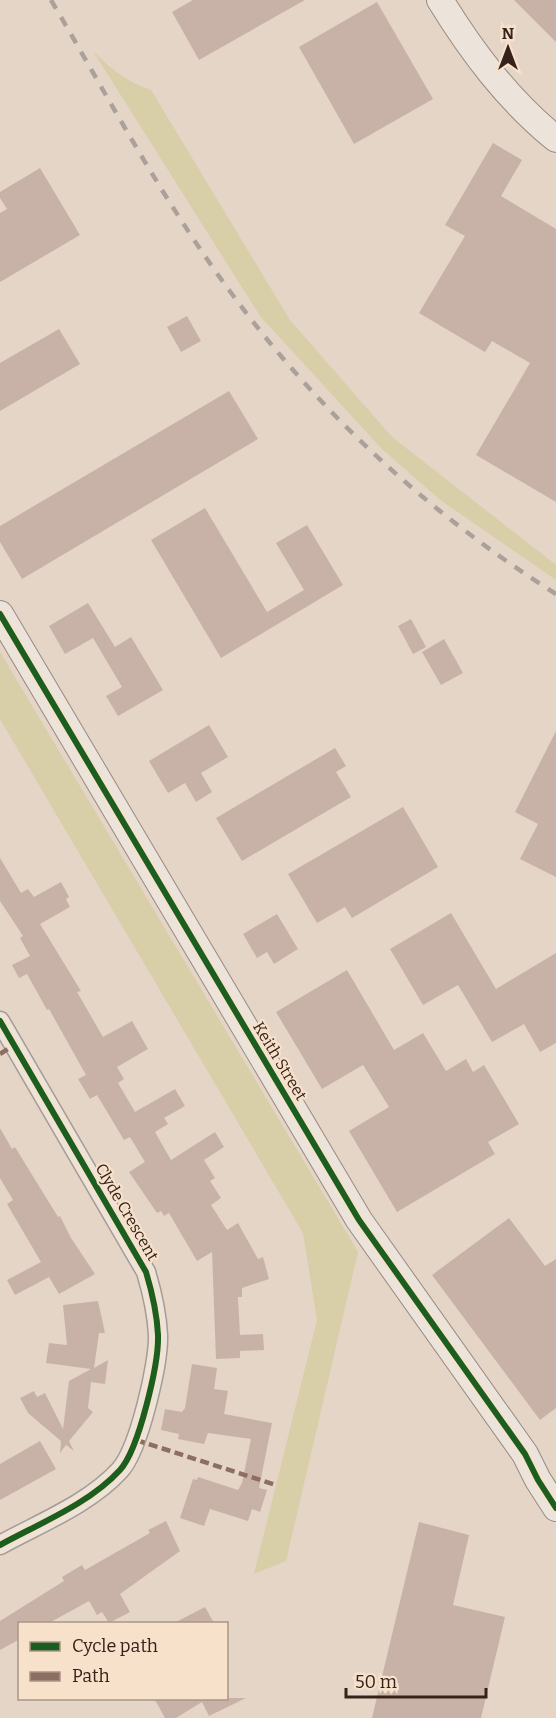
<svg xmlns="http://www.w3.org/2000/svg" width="556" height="1718" font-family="Bitter,serif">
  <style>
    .green { fill: #d8cea8 }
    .building { fill: #c8b2a8 }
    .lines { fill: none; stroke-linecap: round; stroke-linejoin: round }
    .street-casing { stroke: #a89b91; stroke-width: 21 }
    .secondary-casing { stroke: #988a81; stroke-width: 28 }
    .street { stroke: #ece3da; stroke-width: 18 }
    .secondary { stroke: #ece3da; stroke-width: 26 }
    .rail { stroke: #aaa19b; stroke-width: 4.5; stroke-dasharray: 10 10; stroke-linecap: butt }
    .quiet { stroke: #8d6e63; stroke-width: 4.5; stroke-dasharray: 9 4.5; stroke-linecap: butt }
    .cycleway-casing { stroke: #f7e1cb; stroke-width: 10 }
    .cycleway { stroke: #1b5e20; stroke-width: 6 }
    .labels { text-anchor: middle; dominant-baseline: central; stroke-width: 4.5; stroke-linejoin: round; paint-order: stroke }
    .street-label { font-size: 16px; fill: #36221a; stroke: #f7e1cb }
  </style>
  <rect width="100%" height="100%" fill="#e4d5c7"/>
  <g class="green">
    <path d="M93,51C110,68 127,82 151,90L290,320L392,437L556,565V580L439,499L381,448L260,316Z"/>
    <path d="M0,652L358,1252L286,1561L254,1574L317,1320L303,1233L0,719Z"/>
  </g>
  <g class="building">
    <path d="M193,0H305L199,60L172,12Z"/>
    <path d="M514,0H556V42Z"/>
    <path d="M377,2L433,99L354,144L299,47Z"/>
    <path d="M493,143L522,160L501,196L556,229V502L476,455L530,363L492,341L485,352L419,313L465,236L445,225Z"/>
    <path d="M40,168L80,235L0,282V213L7,209L0,198V192Z"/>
    <path d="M187,316L201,341L181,352L167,327Z"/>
    <path d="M59,329L80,364L0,411V363Z"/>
    <path d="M229,391L258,439L22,579L0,542V526Z"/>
    <path d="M205,508L267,612L304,590L276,543L307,525L343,585L221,658L151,540Z"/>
    <path d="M88,603L115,647L131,637L163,690L118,716L106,696L122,687L93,638L65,654L49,626Z"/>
    <path d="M411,619L426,647L413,654L398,626Z"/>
    <path d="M444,639L463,673L441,685L422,652Z"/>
    <path d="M209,725L228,757L201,773L212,792L196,802L185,783L168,793L149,761Z"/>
    <path d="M556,731V877L520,859L538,824L515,812Z"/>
    <path d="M335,748L346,766L336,772L351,797L242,861L216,818Z"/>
    <path d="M403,807L438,867L352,918L345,907L317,923L288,874Z"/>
    <path d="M0,858L21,893L28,889L34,897L61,882L69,897L66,899L70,907L40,924L81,991L77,992L103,1037L132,1021L148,1049L117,1067L124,1079L118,1083L135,1112L175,1089L185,1106L164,1118L168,1124L155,1132L171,1160L215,1132L224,1147L204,1160L215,1178L210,1181L221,1198L211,1205L227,1230L238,1223L258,1259L263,1257L269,1279L242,1288V1297H238L240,1335L263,1334L264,1350L240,1351V1358L216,1359L212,1252L197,1261L169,1213L164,1216L161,1211L157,1213L129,1172L145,1162L130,1137L124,1140L97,1095L90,1099L78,1079L86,1075L49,1009L47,1010L27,974L19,978L12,965L30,956L20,938L23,936L0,901Z"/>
    <path d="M451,913L496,989L556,953V1043L540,1052L524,1024L492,1042L458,985L423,1005L390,949Z"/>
    <path d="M277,914L298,949L274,964L267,952L257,958L243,934Z"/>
    <path d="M347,970L394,1050L423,1033L446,1071L466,1059L473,1072L484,1065L519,1124L488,1142L495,1154L397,1212L349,1131L389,1107L363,1065L322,1089L276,1012Z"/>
    <path d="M0,1128L12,1149L15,1147L58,1217L60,1216L71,1238L95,1274L59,1294L49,1277L15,1295L7,1280L41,1262L7,1204L13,1200L0,1178Z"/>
    <path d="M509,1218L545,1266L556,1259V1408L540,1420L432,1275Z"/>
    <path d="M98,1301L105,1333H99L94,1368L108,1360L105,1384L91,1382L88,1408L93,1412L69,1441L74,1451L66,1445L60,1453L61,1441L28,1413L20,1398L34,1391L37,1397L45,1393L63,1429L69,1381L91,1369L46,1363L49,1343L67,1345L63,1305Z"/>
    <path d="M192,1364L217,1368L214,1389L228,1391L224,1414L272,1423L259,1488L267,1490L260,1512L252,1509L248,1521L210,1509L204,1526L180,1518L193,1479L197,1480L198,1477L238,1490L242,1483L251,1439L208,1433L204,1444L178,1439L179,1434L161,1430L165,1409L182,1412L185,1408Z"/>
    <path d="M40,1441L56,1469L0,1500V1464Z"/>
    <path d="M166,1521L180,1551L120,1594L130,1612L109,1623L102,1612L97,1615L89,1601L49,1623H20V1639L0,1650V1621L64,1581L62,1577L82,1565L85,1570L150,1533L148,1530Z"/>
    <path d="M419,1522L469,1535L453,1605L505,1617L481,1718H372Z"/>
    <path d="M205,1607L214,1623H174Z"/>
    <path d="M154,1698H246L209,1716L202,1702L176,1718H165Z"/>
  </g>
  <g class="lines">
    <defs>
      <path id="street" d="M0,1021L146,1272C152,1292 157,1314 158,1335C159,1363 139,1449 120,1470C89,1504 40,1523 0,1545"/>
      <g id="secondary">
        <path d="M440,0C472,52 508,100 556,139"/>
        <path d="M0,614L359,1220L525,1454L538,1480L556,1508"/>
      </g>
    </defs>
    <use href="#street" class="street-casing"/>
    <use href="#secondary" class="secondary-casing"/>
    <use href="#street" class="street"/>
    <use href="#secondary" class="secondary"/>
    <path class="rail" d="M51,0C108,97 162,199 229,290C318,412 428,513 556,594"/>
    <g class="quiet">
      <path d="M0,1054L14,1045"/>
      <path d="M136,1440L276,1485"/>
    </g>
    <defs>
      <g id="cycleway">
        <path d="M0,614L359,1220L525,1454L538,1480L556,1508"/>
        <path d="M0,1021L146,1272C152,1292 157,1314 158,1335C159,1363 139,1449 120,1470C89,1504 40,1523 0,1545"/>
      </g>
    </defs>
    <use href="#cycleway" class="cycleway-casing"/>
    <use href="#cycleway" class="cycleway"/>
  </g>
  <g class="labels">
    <g class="street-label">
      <text transform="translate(280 1061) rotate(59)">Keith Street</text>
      <text transform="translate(127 1212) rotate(60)">Clyde Crescent</text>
    </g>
  </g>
  <rect x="18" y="1622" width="210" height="78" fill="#f7e1cb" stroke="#aa9584" stroke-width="1.5"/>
  <rect x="30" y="1642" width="30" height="9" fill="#1b5e20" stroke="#aa9584" stroke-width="1.5"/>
  <text x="72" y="1652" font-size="18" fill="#36221a">Cycle path</text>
  <rect x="30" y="1672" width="30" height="9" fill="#8d6e63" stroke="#aa9584" stroke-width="1.5"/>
  <text x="72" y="1682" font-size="18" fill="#36221a">Path</text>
  <g transform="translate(508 48)" stroke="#f7e1cb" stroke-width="4.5" paint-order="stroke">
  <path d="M0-4.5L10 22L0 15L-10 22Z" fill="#36221a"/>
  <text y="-9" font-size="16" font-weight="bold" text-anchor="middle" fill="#36221a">N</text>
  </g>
  <path d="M346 1688v9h140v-9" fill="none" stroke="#36221a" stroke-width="3"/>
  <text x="355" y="1688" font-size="18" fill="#36221a" stroke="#f7e1cb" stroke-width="4.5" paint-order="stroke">50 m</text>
</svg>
